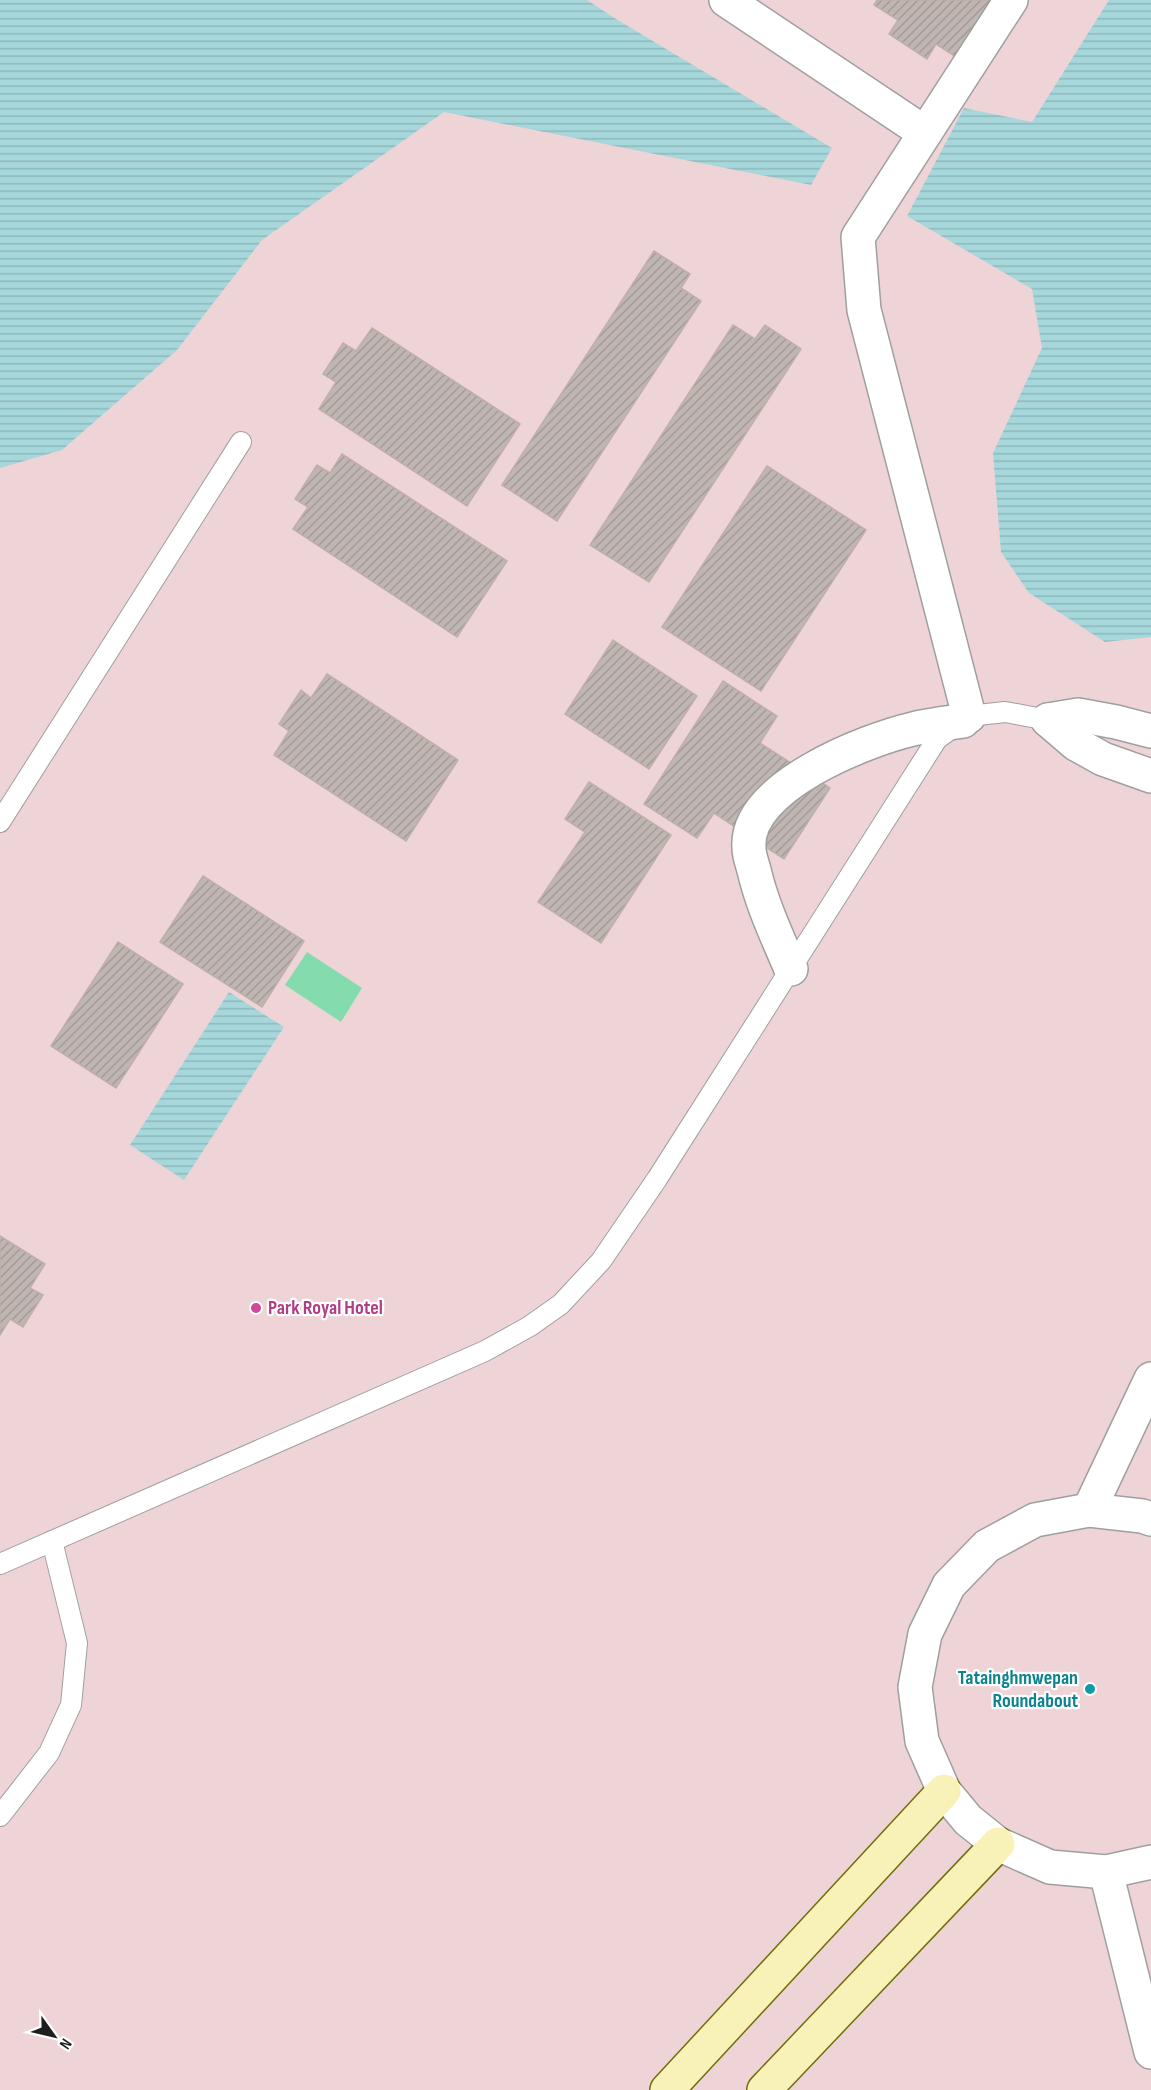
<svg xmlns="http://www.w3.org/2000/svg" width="1151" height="2090" font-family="'Sofia Sans Condensed',sans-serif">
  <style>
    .commercial { fill: #efd4d7 }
    .pitch { fill: #84dcae }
    .water { fill: url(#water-rules) }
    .building { fill: url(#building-hatch); stroke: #c0afa7; stroke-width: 1.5 }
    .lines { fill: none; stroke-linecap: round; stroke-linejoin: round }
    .service-casing { stroke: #9f9f9f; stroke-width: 22 }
    .minor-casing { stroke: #9f9f9f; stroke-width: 36 }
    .tertiary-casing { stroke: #9f9f9f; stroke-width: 36 }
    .secondary-casing { stroke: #736f08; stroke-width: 36 }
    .service { stroke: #fff; stroke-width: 20 }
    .minor { stroke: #fff; stroke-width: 33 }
    .tertiary { stroke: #fff; stroke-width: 33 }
    .secondary { stroke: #f8f2b9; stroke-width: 33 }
    .hotel-dot { fill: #d1479c; stroke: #fff; stroke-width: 2 }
    .culture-dot { fill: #0f9aa8; stroke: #fff; stroke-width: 2 }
    .labels { text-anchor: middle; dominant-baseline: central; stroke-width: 4.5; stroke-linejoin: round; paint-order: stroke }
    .hotel-label { font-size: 20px; font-weight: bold; fill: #b23c85; stroke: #fff; text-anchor: start }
    .culture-label { font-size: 20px; font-weight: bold; fill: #0d838f; stroke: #fff; text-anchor: end }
  </style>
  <defs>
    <pattern id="water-rules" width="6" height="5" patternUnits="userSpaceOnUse" patternTransform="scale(1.5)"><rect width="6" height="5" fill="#a6d7db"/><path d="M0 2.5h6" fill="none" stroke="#8eb8bc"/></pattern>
    <pattern id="building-hatch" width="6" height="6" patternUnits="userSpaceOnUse" patternTransform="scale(1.5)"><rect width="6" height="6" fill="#bfb5b1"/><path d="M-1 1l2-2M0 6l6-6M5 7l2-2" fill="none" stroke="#a49b98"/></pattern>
  </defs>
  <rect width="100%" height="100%" fill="#efeae4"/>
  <rect class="commercial" x="0" y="0" width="1151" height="2090"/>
  <path class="pitch" d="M307,952L362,988L341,1022L285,985Z"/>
  <g class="water">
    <path d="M0,0H587L616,19L832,148L811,185L444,112L262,240L177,350L62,450L0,468Z"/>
    <path d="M1109,0H1151V637L1105,642L1029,593L1001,552L993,453L1042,348L1032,289L907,216L964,108L1032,122Z"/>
    <path d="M229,992L284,1027L184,1180L130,1145Z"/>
  </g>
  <g class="building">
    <path d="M877,0H997L959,59L936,44L927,59L889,34L898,20L874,5Z"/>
    <path d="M654,251L690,274L681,288L701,301L557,521L502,485Z"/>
    <path d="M733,325L755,339L765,325L801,349L649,582L590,545Z"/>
    <path d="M372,328L520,424L467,506L319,409L336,382L323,374L343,343L356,351Z"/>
    <path d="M342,454L507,561L457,637L293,529L308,507L295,499L317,465L330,473Z"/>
    <path d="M767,466L866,530L761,691L662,627Z"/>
    <path d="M613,640L697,696L649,769L565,714Z"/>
    <path d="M327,674L458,760L406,841L274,755L289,731L279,724L301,690L311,698Z"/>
    <path d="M723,681L777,716L760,743L830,788L784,859L714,813L697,838L644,804Z"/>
    <path d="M589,782L671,835L601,943L538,902L585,832L565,819Z"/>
    <path d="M203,876L304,941L262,1007L160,942Z"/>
    <path d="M118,942L183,984L116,1088L51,1046Z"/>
    <path d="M0,1236L45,1264L30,1288L43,1295L23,1327L10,1319L0,1335Z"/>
  </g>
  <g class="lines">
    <defs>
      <g id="service">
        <path d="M0,822L241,442"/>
        <path d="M0,1564L485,1351L530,1326L561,1304L601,1261L657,1179L937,739L969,716L1005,712L1048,720"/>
        <path d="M0,1816L49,1753L71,1705L77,1643L52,1541"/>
      </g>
      <g id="minor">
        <path d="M726,0L925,133"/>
        <path d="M969,716L864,310L858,237L1011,0"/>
        <path d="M1048,720L1076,744L1103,759L1151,776"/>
        <path d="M1048,720L1078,715L1116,722L1151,731"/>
        <path d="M791,969C777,936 762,905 754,870C752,863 749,855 749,848C744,787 866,740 913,729C929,725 946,723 963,721"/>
      </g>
      <g id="tertiary">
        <path d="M1089,1510L1151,1379"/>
        <path d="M1151,1519L1142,1516L1089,1510L1035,1520L987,1546L949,1585L925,1634L915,1687L922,1741L944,1791L968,1820L998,1844L1050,1867L1106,1872L1151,1862"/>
        <path d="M1106,1872L1151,2052"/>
      </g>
      <g id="secondary">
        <path d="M667,2090L944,1791"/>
        <path d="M764,2090L998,1844"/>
      </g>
    </defs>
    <use href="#service" class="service-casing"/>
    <use href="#minor" class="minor-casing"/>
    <use href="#tertiary" class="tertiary-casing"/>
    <use href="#secondary" class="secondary-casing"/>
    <use href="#service" class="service"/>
    <use href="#minor" class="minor"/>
    <use href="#tertiary" class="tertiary"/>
    <use href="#secondary" class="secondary"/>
  </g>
  <circle class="hotel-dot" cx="256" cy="1308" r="6"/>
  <circle class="culture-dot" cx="1090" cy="1689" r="6"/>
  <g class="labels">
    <g class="hotel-label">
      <text x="268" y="1308">Park Royal Hotel</text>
    </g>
    <g class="culture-label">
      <text x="1078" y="1678">Tatainghmwepan<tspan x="1078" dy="23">Roundabout</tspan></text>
    </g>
  </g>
  <g transform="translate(54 2036) rotate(124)" stroke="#ffffff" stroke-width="4.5" paint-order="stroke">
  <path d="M0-4.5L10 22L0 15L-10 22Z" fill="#1e1e1e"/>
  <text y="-9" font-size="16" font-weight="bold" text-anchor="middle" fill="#1e1e1e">N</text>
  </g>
</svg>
